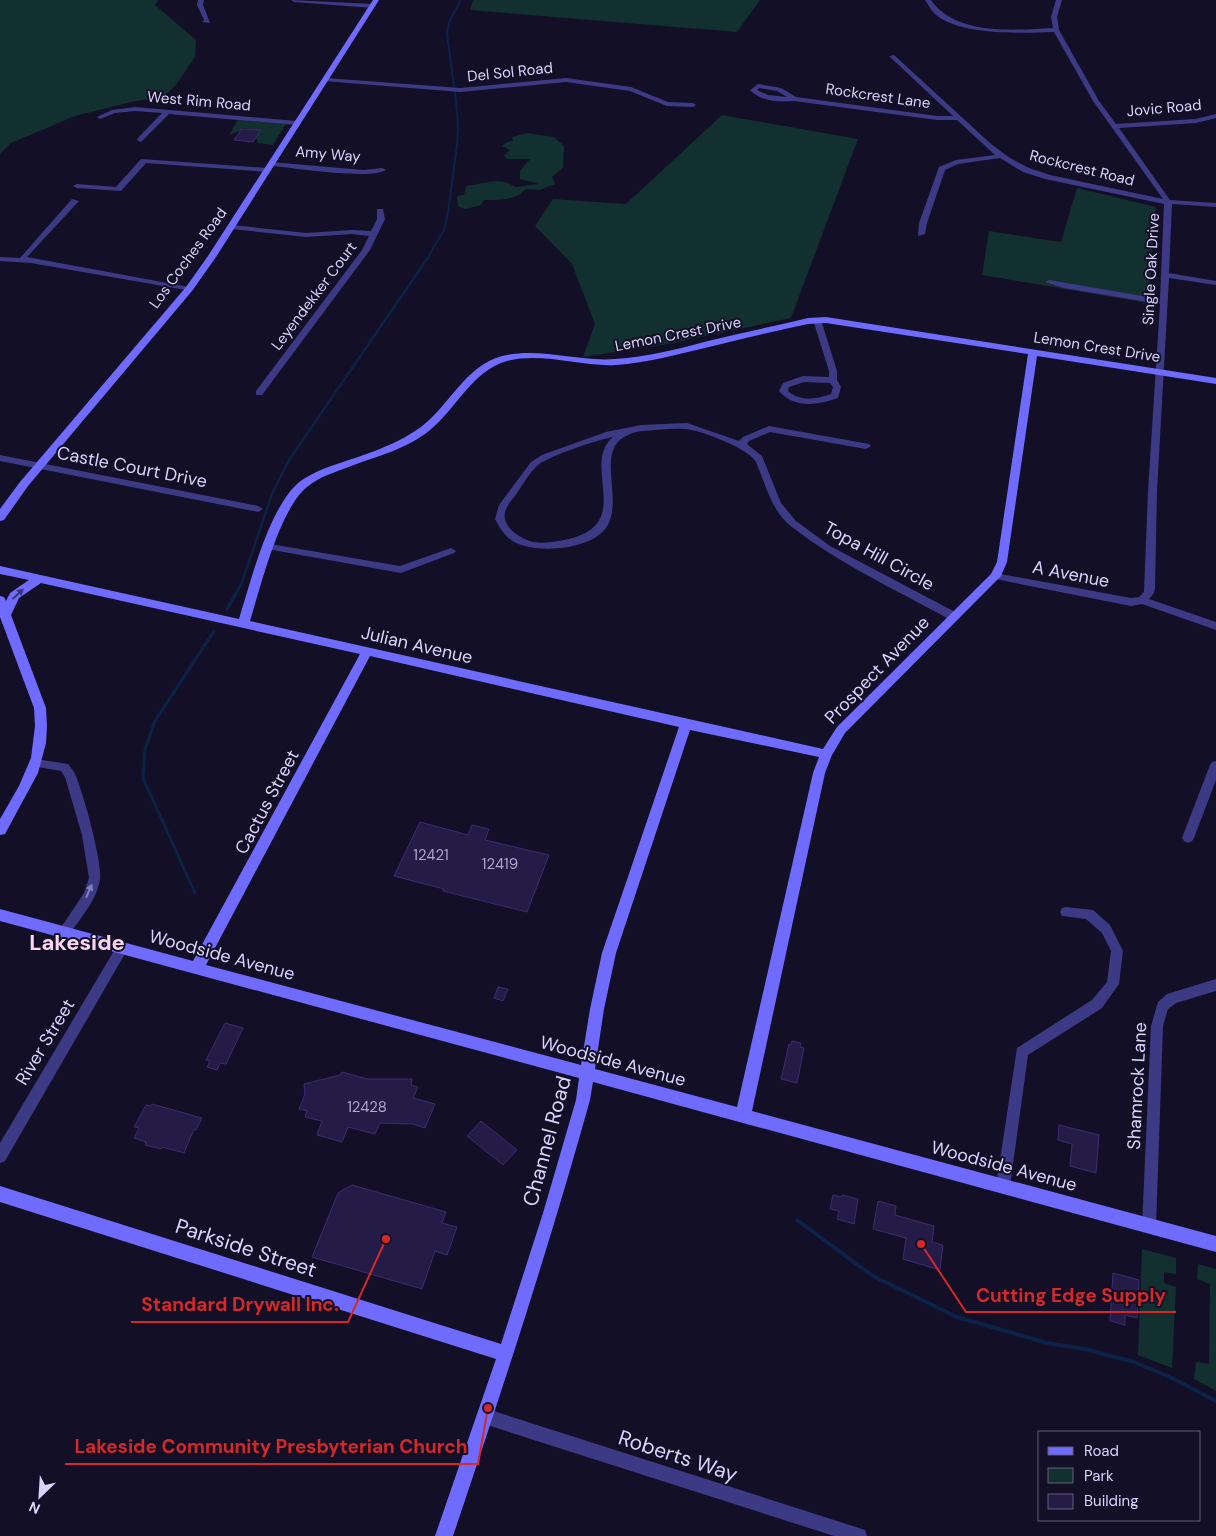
<svg xmlns="http://www.w3.org/2000/svg" width="1216" height="1536" font-family="'DM Sans',sans-serif">
  <style>
    .green { fill: #12302f }
    .lines { fill: none; stroke-linecap: round; stroke-linejoin: round }
    .stream-far3 { stroke: #0c2248; stroke-width: 2 }
    .stream-far2 { stroke: #0c2248; stroke-width: 2.5 }
    .stream-far1 { stroke: #0c2248; stroke-width: 3 }
    .stream { stroke: #0c2248; stroke-width: 4 }
    .building { fill: #241b47; stroke: #3b2d73 }
    .street { fill: #3d3a85; fill-rule: evenodd }
    .secondary { fill: #6f6bff; fill-rule: evenodd }
    .oneway { fill: #38347d }
    .oneway2 { fill: #837fbc }
    .labels { text-anchor: middle; dominant-baseline: central; stroke-width: 4; stroke-linejoin: round; paint-order: stroke }
    .far-street-label { font-size: 15px; fill: #d9d4ff; stroke: #130f26 }
    .number-label { font-size: 15px; fill: #aca6d1 }
    .street-label { font-size: 18px; fill: #d9d4ff; stroke: #130f26 }
    .near-street-label { font-size: 21px; fill: #d9d4ff; stroke: #130f26 }
    .district-label { font-size: 22px; font-weight: bold; fill: #ffd6f0; stroke: #130f26 }
    .leader { fill: none; stroke: #d62828; stroke-width: 2 }
    .callout-dot { fill: #d62828; stroke: #130f26; stroke-width: 2 }
    .callout-label { font-size: 19px; text-anchor: middle; font-weight: bold; fill: #d62828; stroke: #130f26; stroke-width: 4; stroke-linejoin: round; paint-order: stroke }
  </style>
  <rect width="100%" height="100%" fill="#130f26"/>
  <g class="green">
    <path d="M0,0H158L155,5L196,40L195,57L176,85L162,98L135,101L75,116L11,143L0,154Z"/>
    <path d="M473,0H760L737,32L470,10Z"/>
    <path d="M722,115L858,139L791,318L663,345L583,357L595,324L572,264L535,226L553,199L626,204Z"/>
    <path d="M238,120L286,124L273,145L258,143L256,137L261,130L243,128L240,131L229,135Z"/>
    <path d="M527,133L554,137L564,146L563,168L552,177L555,184L539,190L526,189C514,201 500,200 484,200L481,205L466,209L458,207L457,196L464,195L466,186C482,184 502,176 515,187L539,184L520,179V171L530,159H507L504,155L510,150L502,146L507,142L513,141L512,137Z"/>
    <path d="M1077,188L1156,207L1148,303L982,275L989,231L1061,242Z"/>
    <path d="M1142,1249L1176,1258V1274L1164,1272V1283L1176,1287L1172,1368L1138,1355Z"/>
    <path d="M1198,1264L1216,1269V1391L1194,1379L1196,1362L1209,1364L1210,1284L1197,1279Z"/>
  </g>
  <g class="lines">
    <g class="stream-far3">
      <path d="M454,86L447,34L449,22L461,0"/>
      <path d="M428,257L444,230L448,213L457,145L458,125L455,91"/>
    </g>
    <path class="stream-far2" d="M241,585L272,494L289,460L429,256"/>
    <g class="stream-far1">
      <path d="M227,609L242,583"/>
      <path d="M195,893L143,778L145,749L155,721L214,631"/>
    </g>
    <path class="stream" d="M797,1220L873,1276L957,1317L1047,1343L1085,1349L1134,1362L1172,1378L1216,1401"/>
  </g>
  <g class="building">
    <path d="M242,129L261,130L253,142L234,140Z"/>
    <path d="M420,822L468,835L472,825L489,829L485,840L549,855L527,912L443,891L444,889L394,876Z"/>
    <path d="M498,987L508,989L503,1001L494,998Z"/>
    <path d="M225,1023L243,1028L226,1064L220,1063L217,1070L207,1067L210,1061L206,1060Z"/>
    <path d="M792,1041L801,1043L800,1047L804,1048L797,1083L781,1079L789,1044L791,1045Z"/>
    <path d="M342,1072L367,1079H412L411,1085L418,1087L413,1098L435,1104L425,1128L413,1124L380,1123L375,1134L348,1127L342,1142L317,1135L322,1121L305,1117L307,1111L299,1109L305,1094L304,1084L340,1075Z"/>
    <path d="M152,1104L202,1118L196,1130L194,1129L184,1153L162,1147L161,1149L145,1145L146,1142L134,1138L139,1128L134,1127L146,1105L151,1106Z"/>
    <path d="M481,1121L517,1150L503,1165L467,1136Z"/>
    <path d="M1059,1125L1099,1135L1096,1173L1070,1166L1072,1144L1058,1140Z"/>
    <path d="M352,1185L446,1212L442,1223L457,1227L447,1255L435,1251L422,1289L312,1257L338,1193Z"/>
    <path d="M833,1195L841,1197L842,1195L858,1199L854,1224L837,1219L839,1211L830,1209Z"/>
    <path d="M878,1201L896,1206L895,1215L934,1226L932,1242L943,1245L940,1270L903,1259L906,1238L873,1229Z"/>
    <path d="M1113,1273L1139,1280L1137,1318L1125,1315V1325L1110,1321Z"/>
  </g>
  <g class="lines">
    <g class="street">
      <path d="M198,0H204L203,5L210,23L202,22L204,20L197,5Z"/>
      <path d="M291,0L373,4L376,6L373,8L294,2Z"/>
      <path d="M925,0H931C956,36 1014,30 1053,28L1051,17L1056,0H1062L1057,17L1059,30L1099,101L1116,124L1196,119L1216,114V118L1196,123L1119,128L1170,200L1216,203V207L1172,204L1169,273L1216,281V285L1169,278L1157,491L1155,588L1154,593L1149,599L1216,622V630L1142,604L1131,606L995,579L990,576L995,573L1131,598L1139,597L1144,592L1148,491L1160,304L1064,288L1045,282L1049,280L1160,299L1164,204L1045,179L1023,172L1000,158L958,164L945,170L927,223L925,234L918,236L919,223L939,167L956,160L995,155L957,120H937L794,101C779,102 761,102 750,90L758,84L781,88L796,97L937,116H953L889,56L894,55L991,144L1010,158L1029,168L1050,175L1163,199L1093,101L1054,32C1023,33 957,36 934,13C930,9 928,4 925,0ZM759,88L777,91L787,97L768,95L757,90Z"/>
      <path d="M326,78L460,88L566,78L631,87L668,102L693,103L696,105L693,107L667,106L630,91L566,82L460,92L324,81V79Z"/>
      <path d="M135,107L296,121L299,123L296,125L169,114L141,142L137,140L138,138L162,113L135,111L115,113L100,119L97,117L112,110Z"/>
      <path d="M141,159L268,168L272,170L268,172L146,163L121,191L77,188L73,186L77,184L116,187Z"/>
      <path d="M270,162L364,170L382,168L386,170C371,180 294,168 273,166H270Z"/>
      <path d="M72,199L79,201L27,257L189,287L193,289L192,291L31,263L0,261V257L20,258Z"/>
      <path d="M377,209H383L385,219L370,250L262,395H256V391L362,250L369,236L352,234L306,237L232,229L228,227L232,225L306,233L352,230L371,231L377,219Z"/>
      <path d="M814,318H817L821,320L837,371V380L841,387L838,398C818,405 794,409 779,391L783,383L803,376L829,377V371L813,320ZM804,382L830,383L833,387L831,394C817,399 800,402 788,391L789,387Z"/>
      <path d="M687,423L739,441L743,437L769,426L869,444L871,446L866,449L770,432L749,441L747,444L762,456L781,503L796,521L830,546L957,613L958,616L957,619H949C896,590 840,564 792,527C771,511 766,485 756,462C750,449 700,430 686,429C672,428 657,430 644,431C634,431 620,437 615,446C603,467 622,505 606,528C590,550 537,554 514,542C505,537 500,528 495,519L499,505L531,462L542,455L606,432L641,425ZM613,437C579,465 638,526 564,540C552,542 538,545 527,540C518,536 507,529 505,519C503,510 510,502 515,496C522,486 529,473 538,465C551,455 597,440 613,437Z"/>
      <path d="M0,455L258,506L263,509L258,512L0,461Z"/>
      <path d="M270,544L400,566L451,548L456,551L454,553L401,573L267,549L265,547Z"/>
      <path d="M36,759L68,764L74,772C82,787 103,864 100,879C97,900 80,919 68,936L64,937L60,936L58,932L84,893L89,878L82,835L65,777L61,771L32,766L30,763L32,760Z"/>
      <path d="M1216,761V780L1194,838L1192,841L1188,843L1184,841L1182,838L1210,765L1212,762Z"/>
      <path d="M1066,907L1093,910L1110,925L1123,951L1119,984L1102,1008L1028,1055L1010,1186L1008,1191L1003,1193L998,1191L996,1186L1017,1048L1092,1000L1107,982L1111,951L1102,933L1086,919L1062,916L1060,912L1062,908Z"/>
      <path d="M122,943L126,944L128,948L126,952L5,1161L0,1163V1143L118,944Z"/>
      <path d="M1216,979V991L1176,1003L1168,1009L1163,1026L1156,1226L1154,1231L1149,1233L1144,1231L1142,1226L1151,1026L1158,1002L1167,994Z"/>
      <path d="M484,1408L859,1528L865,1530L867,1536H834L484,1424L479,1421L476,1416L479,1411Z"/>
    </g>
    <g class="secondary">
      <path d="M373,0H379L216,257L192,291L28,486L4,520L0,521V509L20,482L186,287L208,256Z"/>
      <path d="M826,317L1216,378V384L1037,356L1007,562L1001,576L845,733L832,755L825,773L752,1111L1216,1236V1252L593,1082L590,1100C549,1247 502,1391 453,1536H435L496,1359L0,1202V1186L501,1344L543,1213L576,1100L579,1078L0,921V909L193,961L360,654L41,583L19,598L11,615L46,708L47,726L46,743L38,773L5,834L0,835V819L19,786L31,758L35,726L34,708L0,617V596L4,597L6,601L10,593L29,580L0,574V566L239,619C251,581 268,511 297,484C305,477 314,473 323,469C356,457 392,448 421,427C449,406 465,366 502,356C540,347 577,362 615,359C647,357 678,349 708,341C741,333 775,326 808,318ZM826,323L1028,354L997,562L991,574L837,727L823,749L250,621C261,586 279,510 307,487C320,476 336,472 351,466C378,456 407,449 430,430C456,409 473,370 507,361C543,352 580,367 616,365C647,363 678,354 709,347C742,339 775,331 808,324ZM370,656L679,727L602,953L590,1009L581,1065L206,965ZM690,730L819,757L813,773L737,1107L595,1069L604,1009L616,953Z"/>
    </g>
  </g>
  <defs><path id="oneway-solid" d="M-6-.8H1V-3.2L6.5 0L1 3.2V.8H-6Z" transform="scale(1.25)"/></defs>
  <use class="oneway" href="#oneway-solid" transform="translate(18 594) rotate(-43)"/>
  <use class="oneway2" href="#oneway-solid" transform="translate(89 891) rotate(-67)"/>
  <g class="labels">
    <g class="far-street-label">
      <text transform="translate(510 72) rotate(-6)">Del Sol Road</text>
      <text transform="translate(878 96) rotate(8)">Rockcrest Lane</text>
      <text transform="translate(199 101) rotate(5)">West Rim Road</text>
      <text transform="translate(1164 108) rotate(-5)">Jovic Road</text>
      <text transform="translate(328 154) rotate(5)">Amy Way</text>
      <text transform="translate(1082 168) rotate(14)">Rockcrest Road</text>
      <text transform="translate(188 258) rotate(-54)">Los Coches Road</text>
      <text transform="translate(1151 269) rotate(-87)">Single Oak Drive</text>
      <text transform="translate(314 296) rotate(-53)">Leyendekker Court</text>
      <text transform="translate(678 334) rotate(-11)">Lemon Crest Drive</text>
      <text transform="translate(1097 347) rotate(9)">Lemon Crest Drive</text>
    </g>
    <g class="number-label">
      <text x="431" y="855">12421</text>
      <text x="500" y="864">12419</text>
      <text x="367" y="1107">12428</text>
    </g>
    <g class="street-label">
      <text transform="translate(132 467) rotate(11)">Castle Court Drive</text>
      <text transform="translate(879 556) rotate(29)">Topa Hill Circle</text>
      <text transform="translate(1071 574) rotate(11)">A Avenue</text>
      <text transform="translate(417 645) rotate(13)">Julian Avenue</text>
      <text transform="translate(877 670) rotate(-46)">Prospect Avenue</text>
      <text transform="translate(267 802) rotate(-62)">Cactus Street</text>
      <text transform="translate(222 955) rotate(15)">Woodside Avenue</text>
      <text transform="translate(45 1042) rotate(-59)">River Street</text>
      <text transform="translate(613 1061) rotate(15)">Woodside Avenue</text>
      <text transform="translate(1137 1086) rotate(-87)">Shamrock Lane</text>
      <text transform="translate(1004 1166) rotate(15)">Woodside Avenue</text>
    </g>
    <g class="near-street-label">
      <text transform="translate(547 1141) rotate(-75)">Channel Road</text>
      <text transform="translate(246 1248) rotate(18)">Parkside Street</text>
      <text transform="translate(678 1456) rotate(18)">Roberts Way</text>
    </g>
    <g class="district-label">
      <text x="77" y="942">Lakeside</text>
    </g>
  </g>
  <path class="leader" d="M921 1244L966 1312H1176M386 1239L348 1322H131M488 1408L478 1464H65"/>
  <g class="callout-dot">
    <circle cx="921" cy="1244" r="5"/>
    <circle cx="386" cy="1239" r="5"/>
    <circle cx="488" cy="1408" r="5"/>
  </g>
  <g class="callout-label">
    <text x="1071" y="1302">Cutting Edge Supply</text>
    <text x="240" y="1311">Standard Drywall Inc.</text>
    <text x="271" y="1453">Lakeside Community Presbyterian Church</text>
  </g>
  <rect x="1038" y="1431" width="162" height="90" fill="#130f26" stroke="#625e7d"/>
  <rect x="1048" y="1447" width="25" height="8" fill="#6f6bff" stroke="#625e7d"/>
  <text x="1084" y="1456" font-size="15" fill="#d9d4ff">Road</text>
  <rect x="1048" y="1468" width="25" height="15" fill="#12302f" stroke="#625e7d"/>
  <text x="1084" y="1481" font-size="15" fill="#d9d4ff">Park</text>
  <rect x="1048" y="1494" width="25" height="15" fill="#241b47" stroke="#625e7d"/>
  <text x="1084" y="1506" font-size="15" fill="#d9d4ff">Building</text>
  <g transform="translate(40 1496) rotate(205)" stroke="#130f26" stroke-width="4" paint-order="stroke">
  <path d="M0-4L9 19L0 12L-9 19Z" fill="#d9d4ff"/>
  <text y="-8" font-size="14" font-weight="bold" text-anchor="middle" fill="#d9d4ff">N</text>
  </g>
</svg>
